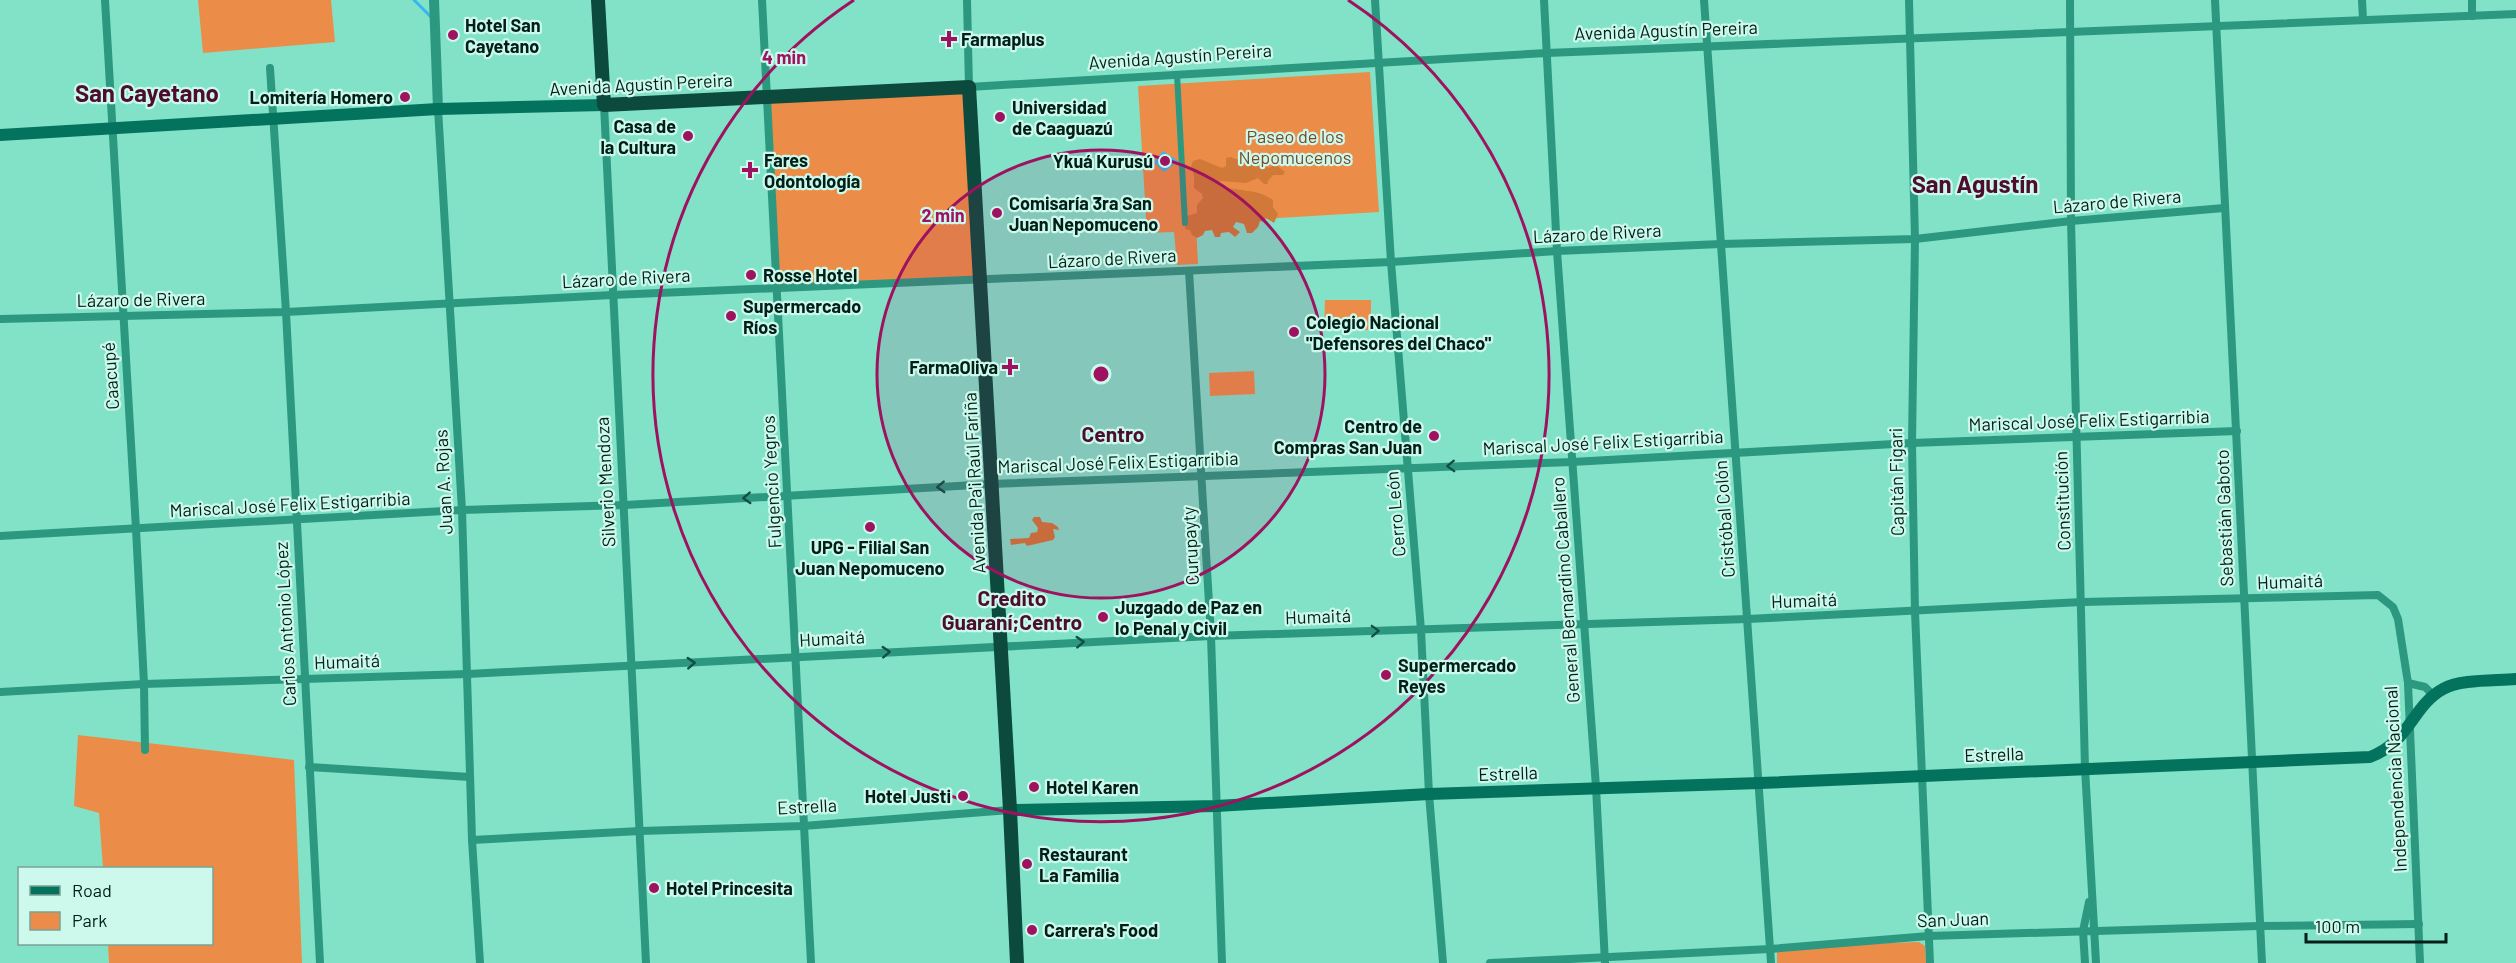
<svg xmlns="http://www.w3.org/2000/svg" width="2516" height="963" font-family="Barlow,sans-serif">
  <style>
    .green { fill: #eb8d48 }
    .forest { fill: #d07938 }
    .water { fill: #3ab4ee }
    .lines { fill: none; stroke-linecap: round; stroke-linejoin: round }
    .stream { stroke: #3ab4ee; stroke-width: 3 }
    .pedestrian { stroke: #2d9880; stroke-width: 6 }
    .minor { stroke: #2d9880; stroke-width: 8 }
    .tertiary { stroke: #2d9880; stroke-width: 10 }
    .secondary { stroke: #03735e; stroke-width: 12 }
    .trunk { stroke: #0c4a3e; stroke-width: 14 }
    .oneway { stroke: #124f42 }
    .ring { fill: none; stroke: #9e125f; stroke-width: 3 }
    .poi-dot { fill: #9e125f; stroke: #ccf9eb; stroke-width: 2 }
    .labels { text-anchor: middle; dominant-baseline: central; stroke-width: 4.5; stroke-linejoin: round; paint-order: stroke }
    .poi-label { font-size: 18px; font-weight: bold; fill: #001f18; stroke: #ccf9eb; text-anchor: start }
    .street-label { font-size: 18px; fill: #001f18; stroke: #ccf9eb }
    .park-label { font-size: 18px; fill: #794a29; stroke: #ccf9eb }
    .quarter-label { font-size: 21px; font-weight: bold; fill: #4d0d2e; stroke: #ccf9eb }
    .district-label { font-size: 24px; font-weight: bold; fill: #4d0d2e; stroke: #ccf9eb }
    .centre { fill: #9e125f; stroke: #ccf9eb; stroke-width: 3 }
    .ring-label { font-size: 18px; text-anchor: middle; font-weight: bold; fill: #9e125f; stroke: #ccf9eb; stroke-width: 4.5; stroke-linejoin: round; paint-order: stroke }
  </style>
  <rect width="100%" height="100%" fill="#82e2c8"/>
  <g class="green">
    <path d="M198,0H331L335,42L203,53Z"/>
    <path d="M1370,72L1379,212L1196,223L1198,264L1177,265L1174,232L1147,233L1138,86Z"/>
    <path d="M967,89L978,280L778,286L769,98Z"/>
    <path d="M1325,300H1371V330H1324Z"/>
    <path d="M1254,371L1255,394L1210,396L1209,373Z"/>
    <path d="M78,735L294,760L302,963H109L108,944H212V868H103L99,813L74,806Z"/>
    <path d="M1919,942L1925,946L1926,963H1777V950L1781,947Z"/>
  </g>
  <g class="forest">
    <path d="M1231,157C1237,161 1239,158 1246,159C1254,160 1261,163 1269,168L1275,164L1285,172L1283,175H1273L1267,182L1268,184H1264L1258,178L1246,183L1220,181V186C1240,192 1256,188 1273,200V207L1278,214L1274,223L1266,218L1264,222L1260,221L1258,227L1252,233H1247L1244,224L1236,222L1233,227L1240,232L1235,237L1229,232L1221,233L1220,237H1215L1212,230L1205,231L1203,235L1197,238L1192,235L1190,230L1185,229L1187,216L1197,213V205L1203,198L1202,194L1194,188V176L1191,166L1193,161L1200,159L1222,168L1226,166V158Z"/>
    <path d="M1034,517H1040L1042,522L1052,523L1058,527L1059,530L1053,529L1055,537L1053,540L1027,546L1025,543L1011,545L1010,539L1029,538L1031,533L1037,532L1038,528L1032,520Z"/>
  </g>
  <path class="water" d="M1163,151L1178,161L1164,172L1154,162Z"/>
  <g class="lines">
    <path class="stream" d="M414,0L432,18"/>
    <path class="pedestrian" d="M1177,74L1185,223"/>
    <g class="minor">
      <path d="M105,0L136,529L144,684L145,750"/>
      <path d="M762,0L811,963"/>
      <path d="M967,0L969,87L1547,53L2516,14"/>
      <path d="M1375,0L1391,262L1421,630L1429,794L1443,963"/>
      <path d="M1544,0L1557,251L1596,787L1605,963"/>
      <path d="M1704,0L1771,963"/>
      <path d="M1909,0L1915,239L1912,443L1915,612L1930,963"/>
      <path d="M2070,0L2071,221L2085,768L2096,963"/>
      <path d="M2215,0L2262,963"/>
      <path d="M2362,0L2363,20"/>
      <path d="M2472,0V16"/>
      <path d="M270,68L286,312L320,963"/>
      <path d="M604,105L646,963"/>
      <path d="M438,109L462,510L472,840L480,963"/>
      <path d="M1189,271L1211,636L1222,963"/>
      <path d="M0,319L286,312L612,295L1391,262L1557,251L1721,244L1915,239L2071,221L2224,208"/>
      <path d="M0,536L462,510L625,505L992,484L1572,462L1912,443L2237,431"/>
      <path d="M2408,683L2425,687L2434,696"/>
      <path d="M0,692L144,684L468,674L1211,636L1748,619L2082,602L2378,595L2393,607L2398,619L2408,683L2420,963"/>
      <path d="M309,767L470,777"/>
      <path d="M472,840L640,831L803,826L1010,810"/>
      <path d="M1490,963L1770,949L1929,936L2259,926L2419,924"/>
      <path d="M2085,963L2083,931L2089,902"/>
    </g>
    <path class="tertiary" d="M434,0L438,109"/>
    <g class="secondary">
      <path d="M0,135L438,109L604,105"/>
      <path d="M1010,810L1216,806L1429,794L1760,783L2370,757C2410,742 2412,706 2443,689C2460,679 2496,681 2516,679"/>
    </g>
    <path class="trunk" d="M598,0L604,105L969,87L1010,810L1017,963"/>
  </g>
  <defs><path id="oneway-chevron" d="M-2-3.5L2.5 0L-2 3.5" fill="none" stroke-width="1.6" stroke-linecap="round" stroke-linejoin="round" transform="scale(1.5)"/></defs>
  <g class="oneway">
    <use href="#oneway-chevron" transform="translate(1451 466) rotate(178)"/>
    <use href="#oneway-chevron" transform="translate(941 487) rotate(177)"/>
    <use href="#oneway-chevron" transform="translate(747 498) rotate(177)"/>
    <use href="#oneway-chevron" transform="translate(1375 631) rotate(-2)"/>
    <use href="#oneway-chevron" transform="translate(1080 642) rotate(-3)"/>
    <use href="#oneway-chevron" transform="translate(886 652) rotate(-3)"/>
    <use href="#oneway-chevron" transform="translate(691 663) rotate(-3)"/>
  </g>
  <circle cx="1101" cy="374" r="224" fill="#9e125f" fill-opacity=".12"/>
  <g class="ring">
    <circle cx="1101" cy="374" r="224"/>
    <path d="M1348 0A448 448 0 1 1 854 0"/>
  </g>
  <g class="poi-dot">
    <circle cx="453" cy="35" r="6"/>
    <path d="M946 30h6v6h6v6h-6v6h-6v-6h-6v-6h6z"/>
    <circle cx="405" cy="97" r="6"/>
    <circle cx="1000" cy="117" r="6"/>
    <circle cx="688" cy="136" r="6"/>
    <circle cx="1165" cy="161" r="6"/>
    <path d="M747 161h6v6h6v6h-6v6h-6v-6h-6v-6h6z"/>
    <circle cx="997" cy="213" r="6"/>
    <circle cx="751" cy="275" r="6"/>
    <circle cx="731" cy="316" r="6"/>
    <circle cx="1294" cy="332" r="6"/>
    <path d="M1007 358h6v6h6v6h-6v6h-6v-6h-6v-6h6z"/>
    <circle cx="1434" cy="436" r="6"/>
    <circle cx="870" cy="527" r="6"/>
    <circle cx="1103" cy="617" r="6"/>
    <circle cx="1386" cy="675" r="6"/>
    <circle cx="1034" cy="787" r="6"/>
    <circle cx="963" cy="796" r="6"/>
    <circle cx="1027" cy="864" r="6"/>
    <circle cx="654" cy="888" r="6"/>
    <circle cx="1032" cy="930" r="6"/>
  </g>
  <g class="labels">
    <g class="poi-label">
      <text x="465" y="25">Hotel San<tspan x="465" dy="21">Cayetano</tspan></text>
      <text x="961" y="39">Farmaplus</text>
      <text x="393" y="97" text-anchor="end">Lomitería Homero</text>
      <text x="1012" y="107">Universidad<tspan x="1012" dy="21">de Caaguazú</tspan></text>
      <text x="676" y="126" text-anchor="end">Casa de<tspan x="676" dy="21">la Cultura</tspan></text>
      <text x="764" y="160">Fares<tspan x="764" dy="21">Odontología</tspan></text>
      <text x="1153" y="161" text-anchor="end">Ykuá Kurusú</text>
      <text x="1009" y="203">Comisaría 3ra San<tspan x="1009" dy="21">Juan Nepomuceno</tspan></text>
      <text x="763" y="275">Rosse Hotel</text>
      <text x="743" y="306">Supermercado<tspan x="743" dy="21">Ríos</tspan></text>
      <text x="1306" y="322">Colegio Nacional<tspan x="1306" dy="21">"Defensores del Chaco"</tspan></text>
      <text x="998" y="367" text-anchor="end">FarmaOliva</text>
      <text x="1422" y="426" text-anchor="end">Centro de<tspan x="1422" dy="21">Compras San Juan</tspan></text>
      <text x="870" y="547" text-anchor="middle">UPG - Filial San<tspan x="870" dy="21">Juan Nepomuceno</tspan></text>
      <text x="1115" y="607">Juzgado de Paz en<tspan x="1115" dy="21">lo Penal y Civil</tspan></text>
      <text x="1398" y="665">Supermercado<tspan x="1398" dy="21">Reyes</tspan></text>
      <text x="1046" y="787">Hotel Karen</text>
      <text x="951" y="796" text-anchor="end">Hotel Justi</text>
      <text x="1039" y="854">Restaurant<tspan x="1039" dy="21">La Familia</tspan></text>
      <text x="666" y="888">Hotel Princesita</text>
      <text x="1044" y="930">Carrera's Food</text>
    </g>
    <g class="street-label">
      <text transform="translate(1666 30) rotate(-2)">Avenida Agustín Pereira</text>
      <text transform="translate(1180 56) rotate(-4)">Avenida Agustín Pereira</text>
      <text transform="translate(641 84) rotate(-3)">Avenida Agustín Pereira</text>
      <text transform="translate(2117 201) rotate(-5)">Lázaro de Rivera</text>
      <text transform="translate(1597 233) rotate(-3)">Lázaro de Rivera</text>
      <text transform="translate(1112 258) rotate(-3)">Lázaro de Rivera</text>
      <text transform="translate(626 278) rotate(-3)">Lázaro de Rivera</text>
      <text transform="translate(141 299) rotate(-1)">Lázaro de Rivera</text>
      <text transform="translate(110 376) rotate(-94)">Caacupé</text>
      <text transform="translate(2089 420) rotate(-2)">Mariscal José Felix Estigarribia</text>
      <text transform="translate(1603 442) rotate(-3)">Mariscal José Felix Estigarribia</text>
      <text transform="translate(1118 462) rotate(-2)">Mariscal José Felix Estigarribia</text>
      <text transform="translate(443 482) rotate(-93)">Juan A. Rojas</text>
      <text transform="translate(605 482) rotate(-93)">Silverio Mendoza</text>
      <text transform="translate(771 482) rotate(-93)">Fulgencio Yegros</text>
      <text transform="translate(1896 482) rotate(-91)">Capitán Figari</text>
      <text transform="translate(974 483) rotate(-93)">Avenida Pa'i Raúl Fariña</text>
      <text transform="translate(2062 501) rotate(-92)">Constitución</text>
      <text transform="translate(290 504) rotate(-3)">Mariscal José Felix Estigarribia</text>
      <text transform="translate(1395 514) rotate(-95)">Cerro León</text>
      <text transform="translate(2224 518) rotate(-92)">Sebastián Gaboto</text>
      <text transform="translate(1724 519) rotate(-94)">Cristóbal Colón</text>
      <text transform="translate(1190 546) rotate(-93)">Curupayty</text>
      <text transform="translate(2290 581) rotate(-2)">Humaitá</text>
      <text transform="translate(1565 590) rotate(-94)">General Bernardino Caballero</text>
      <text transform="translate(1804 600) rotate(-2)">Humaitá</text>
      <text transform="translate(1318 616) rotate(-2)">Humaitá</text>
      <text transform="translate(285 624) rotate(-93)">Carlos Antonio López</text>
      <text transform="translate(832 638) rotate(-3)">Humaitá</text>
      <text transform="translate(347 661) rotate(-2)">Humaitá</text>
      <text transform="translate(1994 754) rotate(-2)">Estrella</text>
      <text transform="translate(1508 773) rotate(-2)">Estrella</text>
      <text transform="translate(2395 779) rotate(-93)">Independencia Nacional</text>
      <text transform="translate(807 806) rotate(-3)">Estrella</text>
      <text transform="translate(1953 919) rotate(-2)">San Juan</text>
    </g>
    <g class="park-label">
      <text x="1295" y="136">Paseo de los<tspan x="1295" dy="21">Nepomucenos</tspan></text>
    </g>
    <g class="quarter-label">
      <text x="1113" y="433">Centro</text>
      <text x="1012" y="597">Credito<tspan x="1012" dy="24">Guaraní;Centro</tspan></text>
    </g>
    <g class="district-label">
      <text x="147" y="92">San Cayetano</text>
      <text x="1975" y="183">San Agustín</text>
    </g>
  </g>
  <circle cx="1101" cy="374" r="9" class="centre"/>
  <g class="ring-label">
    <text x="784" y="64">4 min</text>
    <text x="943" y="222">2 min</text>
  </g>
  <rect x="18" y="867" width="195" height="78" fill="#ccf9eb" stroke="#7aa297" stroke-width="1.5"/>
  <rect x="30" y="886" width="30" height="9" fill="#03735e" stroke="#7aa297" stroke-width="1.5"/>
  <text x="72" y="897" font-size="18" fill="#001f18">Road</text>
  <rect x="30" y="912" width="30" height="18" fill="#eb8d48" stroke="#7aa297" stroke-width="1.5"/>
  <text x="72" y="927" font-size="18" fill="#001f18">Park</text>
  <path d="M2306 933v9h140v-9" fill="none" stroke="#001f18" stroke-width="3"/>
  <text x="2315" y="933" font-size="18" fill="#001f18" stroke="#ccf9eb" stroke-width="4.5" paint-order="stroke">100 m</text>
</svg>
